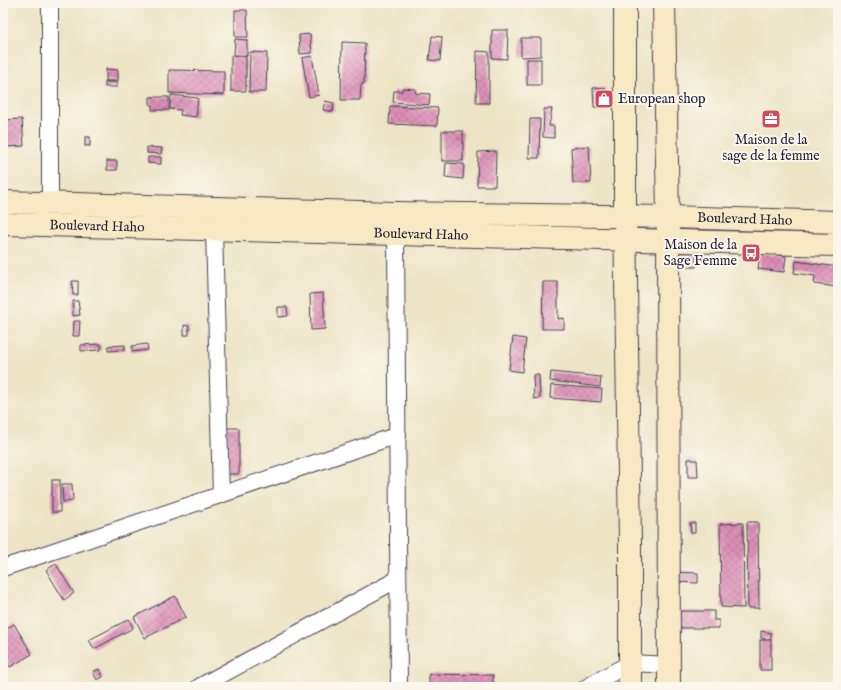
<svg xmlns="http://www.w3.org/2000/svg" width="841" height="690" font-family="'IM FELL English',serif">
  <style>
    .building { fill: url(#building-cross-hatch) }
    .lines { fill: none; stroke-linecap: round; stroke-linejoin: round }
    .street-casing { stroke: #403f50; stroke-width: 18 }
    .secondary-casing { stroke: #403f50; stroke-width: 24 }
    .street { stroke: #fff; stroke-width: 16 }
    .secondary { stroke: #f8e8c3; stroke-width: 22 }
    .labels { text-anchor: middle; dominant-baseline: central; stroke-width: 4; stroke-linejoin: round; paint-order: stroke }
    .poi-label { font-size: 14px; fill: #22223b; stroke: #fbf7ec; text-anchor: start }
    .street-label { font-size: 14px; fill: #22223b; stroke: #fbf7ec }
  </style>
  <defs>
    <pattern id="building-cross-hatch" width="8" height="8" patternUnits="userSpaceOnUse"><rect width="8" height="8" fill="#dd8eb7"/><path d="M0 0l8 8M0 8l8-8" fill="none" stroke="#b37496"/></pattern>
  </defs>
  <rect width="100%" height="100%" fill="#fbf7ec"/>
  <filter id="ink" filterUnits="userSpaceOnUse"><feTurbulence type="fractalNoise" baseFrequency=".025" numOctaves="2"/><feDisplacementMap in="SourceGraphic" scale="8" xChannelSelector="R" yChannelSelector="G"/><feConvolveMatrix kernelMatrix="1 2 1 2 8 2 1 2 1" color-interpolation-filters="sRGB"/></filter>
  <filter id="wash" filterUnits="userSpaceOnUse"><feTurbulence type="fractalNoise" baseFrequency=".012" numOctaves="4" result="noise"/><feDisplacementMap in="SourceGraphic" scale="16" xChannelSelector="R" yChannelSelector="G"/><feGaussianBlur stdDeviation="0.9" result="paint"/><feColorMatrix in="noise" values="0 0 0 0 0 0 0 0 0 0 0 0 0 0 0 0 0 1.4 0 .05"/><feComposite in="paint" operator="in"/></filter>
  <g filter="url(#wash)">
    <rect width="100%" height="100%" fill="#ede4c6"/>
    <g id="blocks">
      <g class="building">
        <path d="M235,10H247L248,37H235Z"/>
        <path d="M492,30H508L507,59L492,58Z"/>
        <path d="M310,34L312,53L300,54L299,35Z"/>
        <path d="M432,36L442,37L440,61L429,60Z"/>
        <path d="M521,38H541V56L521,57Z"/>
        <path d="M235,39L247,40V56L234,55Z"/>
        <path d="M342,42L365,43L364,84H361L360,100H341Z"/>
        <path d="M477,51L489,52V103H476Z"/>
        <path d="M250,52L267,53L266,92H249Z"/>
        <rect x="231" y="56" width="15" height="35"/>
        <path d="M312,56L319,95L309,97L302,58Z"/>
        <rect x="527" y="59" width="14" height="26"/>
        <path d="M106,69L118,70V81H106Z"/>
        <path d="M169,70L224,71V95L169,93Z"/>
        <path d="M3,75H6L5,116H3Z"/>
        <rect x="105" y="82" width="12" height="5"/>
        <path d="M402,88L416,89L415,93L430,94L429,105L393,102L394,91H402Z"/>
        <path d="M593,88H605V107H594Z"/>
        <path d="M171,95L198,98L196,117L180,115L181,110L170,109Z"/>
        <path d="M150,97H169V110H152V105H150Z"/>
        <path d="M325,101L334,103L333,112L323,110Z"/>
        <path d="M390,106L438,108L437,126L389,124Z"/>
        <path d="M544,109H552L549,126H554V138L543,137Z"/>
        <path d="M22,119L24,146L3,147V120Z"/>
        <path d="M530,119H540L539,158H529Z"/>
        <rect x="442" y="131" width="21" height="30"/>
        <rect x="85" y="137" width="5" height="9"/>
        <path d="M589,146L591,183H573L571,148Z"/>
        <path d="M147,147L162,148L161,154L147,153Z"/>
        <path d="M496,151L495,186H477L478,152Z"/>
        <path d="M148,157H161V164L148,163Z"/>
        <rect x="107" y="161" width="10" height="9"/>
        <path d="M446,163L464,164L463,179L445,177Z"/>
        <rect x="677" y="251" width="19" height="16"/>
        <path d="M760,253L786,256L784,272L758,269Z"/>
        <path d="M796,261L838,267L837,287L814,284L815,276L794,273Z"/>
        <path d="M72,281H78V295H73Z"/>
        <path d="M543,282H558V319L564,318V329H542Z"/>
        <path d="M323,293L325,329L311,330L310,294Z"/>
        <path d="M73,301H78L80,315L73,316Z"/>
        <path d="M278,307H287L288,316L278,317Z"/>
        <path d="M74,321H80L79,336H73Z"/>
        <path d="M184,325L189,326V335H184Z"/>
        <path d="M513,337L526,339L522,372L509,370Z"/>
        <path d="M101,344V350L81,351V345Z"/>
        <path d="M147,344L148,350L132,352V346Z"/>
        <path d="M125,345V350L108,351V346Z"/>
        <path d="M551,372L601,377L600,387L550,381Z"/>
        <path d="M533,375H539L540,398L534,399Z"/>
        <path d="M551,385L602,389L601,402L550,398Z"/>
        <path d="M227,428H239V474H228Z"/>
        <path d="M688,459H692V460H697L698,477H688Z"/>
        <rect x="52" y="480" width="8" height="32"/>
        <path d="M62,484H72L73,501L63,502Z"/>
        <path d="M747,522H758L759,608H748Z"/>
        <path d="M690,523H695V533H691Z"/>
        <path d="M743,523L744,608L721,607L720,524Z"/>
        <path d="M56,564L74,593L64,600L46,570Z"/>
        <path d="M674,572L698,573V583L674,582Z"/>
        <path d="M175,596L186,617L145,638L134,617Z"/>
        <path d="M675,611H714V620H719V628H675Z"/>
        <path d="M129,619L133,628L94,649L89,640Z"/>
        <path d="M14,624L32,654L10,667L3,655V631Z"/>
        <path d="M761,631L771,633V639L761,638Z"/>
        <rect x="760" y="640" width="11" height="30"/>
        <path d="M99,669L103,677L97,680L93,672Z"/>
        <path d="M429,674L493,675V687H429Z"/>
      </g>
    </g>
  </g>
  <g filter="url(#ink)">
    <use href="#blocks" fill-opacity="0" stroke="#403f50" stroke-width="1"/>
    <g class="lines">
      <defs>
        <g id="street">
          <path d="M50,3V204"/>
          <path d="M214,230L221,495"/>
          <path d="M396,234L399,687"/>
          <path d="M3,568L398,435"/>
          <path d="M199,687L398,579"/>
          <path d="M587,687L630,663L670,665"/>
        </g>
        <g id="secondary">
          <path d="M625,3V217L630,541V687"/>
          <path d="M664,3L668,217L669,687"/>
          <path id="s1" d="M3,202L396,213L668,217L838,222"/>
          <path id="s2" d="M3,224L838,245"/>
        </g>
      </defs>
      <use href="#street" class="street-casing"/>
      <use href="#secondary" class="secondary-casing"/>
      <use href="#street" class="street"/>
      <use href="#secondary" class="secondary"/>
    </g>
  </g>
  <defs>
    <symbol id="shop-square" viewBox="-11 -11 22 22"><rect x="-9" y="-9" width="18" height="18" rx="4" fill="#d1495b" stroke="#fbf7ec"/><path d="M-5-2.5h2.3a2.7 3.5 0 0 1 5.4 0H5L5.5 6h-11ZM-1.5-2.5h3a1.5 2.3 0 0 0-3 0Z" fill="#fff"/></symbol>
    <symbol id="office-square" viewBox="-11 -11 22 22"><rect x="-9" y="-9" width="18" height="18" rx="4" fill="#d1495b" stroke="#fbf7ec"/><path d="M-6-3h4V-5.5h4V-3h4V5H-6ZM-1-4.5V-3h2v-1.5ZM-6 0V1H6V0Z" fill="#fff"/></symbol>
    <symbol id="bus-square" viewBox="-11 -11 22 22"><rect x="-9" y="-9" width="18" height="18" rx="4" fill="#d1495b" stroke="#fbf7ec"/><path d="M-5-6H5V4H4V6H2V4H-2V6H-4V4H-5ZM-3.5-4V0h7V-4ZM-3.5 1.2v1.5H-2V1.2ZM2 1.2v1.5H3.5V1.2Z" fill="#fff"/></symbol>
  </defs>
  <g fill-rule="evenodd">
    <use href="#shop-square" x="593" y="88" width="22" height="22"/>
    <use href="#office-square" x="760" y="108" width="22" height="22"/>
    <use href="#bus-square" x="740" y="242" width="22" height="22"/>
  </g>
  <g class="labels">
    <g class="poi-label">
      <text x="618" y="99">European shop</text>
      <text x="771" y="140" text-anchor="middle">Maison de la<tspan x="771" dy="16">sage de la femme</tspan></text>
      <text x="737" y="245" text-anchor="end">Maison de la<tspan x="737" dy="16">Sage Femme</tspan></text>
    </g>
    <g class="street-label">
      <text stroke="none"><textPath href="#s1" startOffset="742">Boulevard Haho</textPath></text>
      <text stroke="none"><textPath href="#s2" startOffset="94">Boulevard Haho</textPath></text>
      <text stroke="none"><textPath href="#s2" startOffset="418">Boulevard Haho</textPath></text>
    </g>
  </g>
  <rect width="841" height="690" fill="none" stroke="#fbf7ec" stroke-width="16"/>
</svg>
